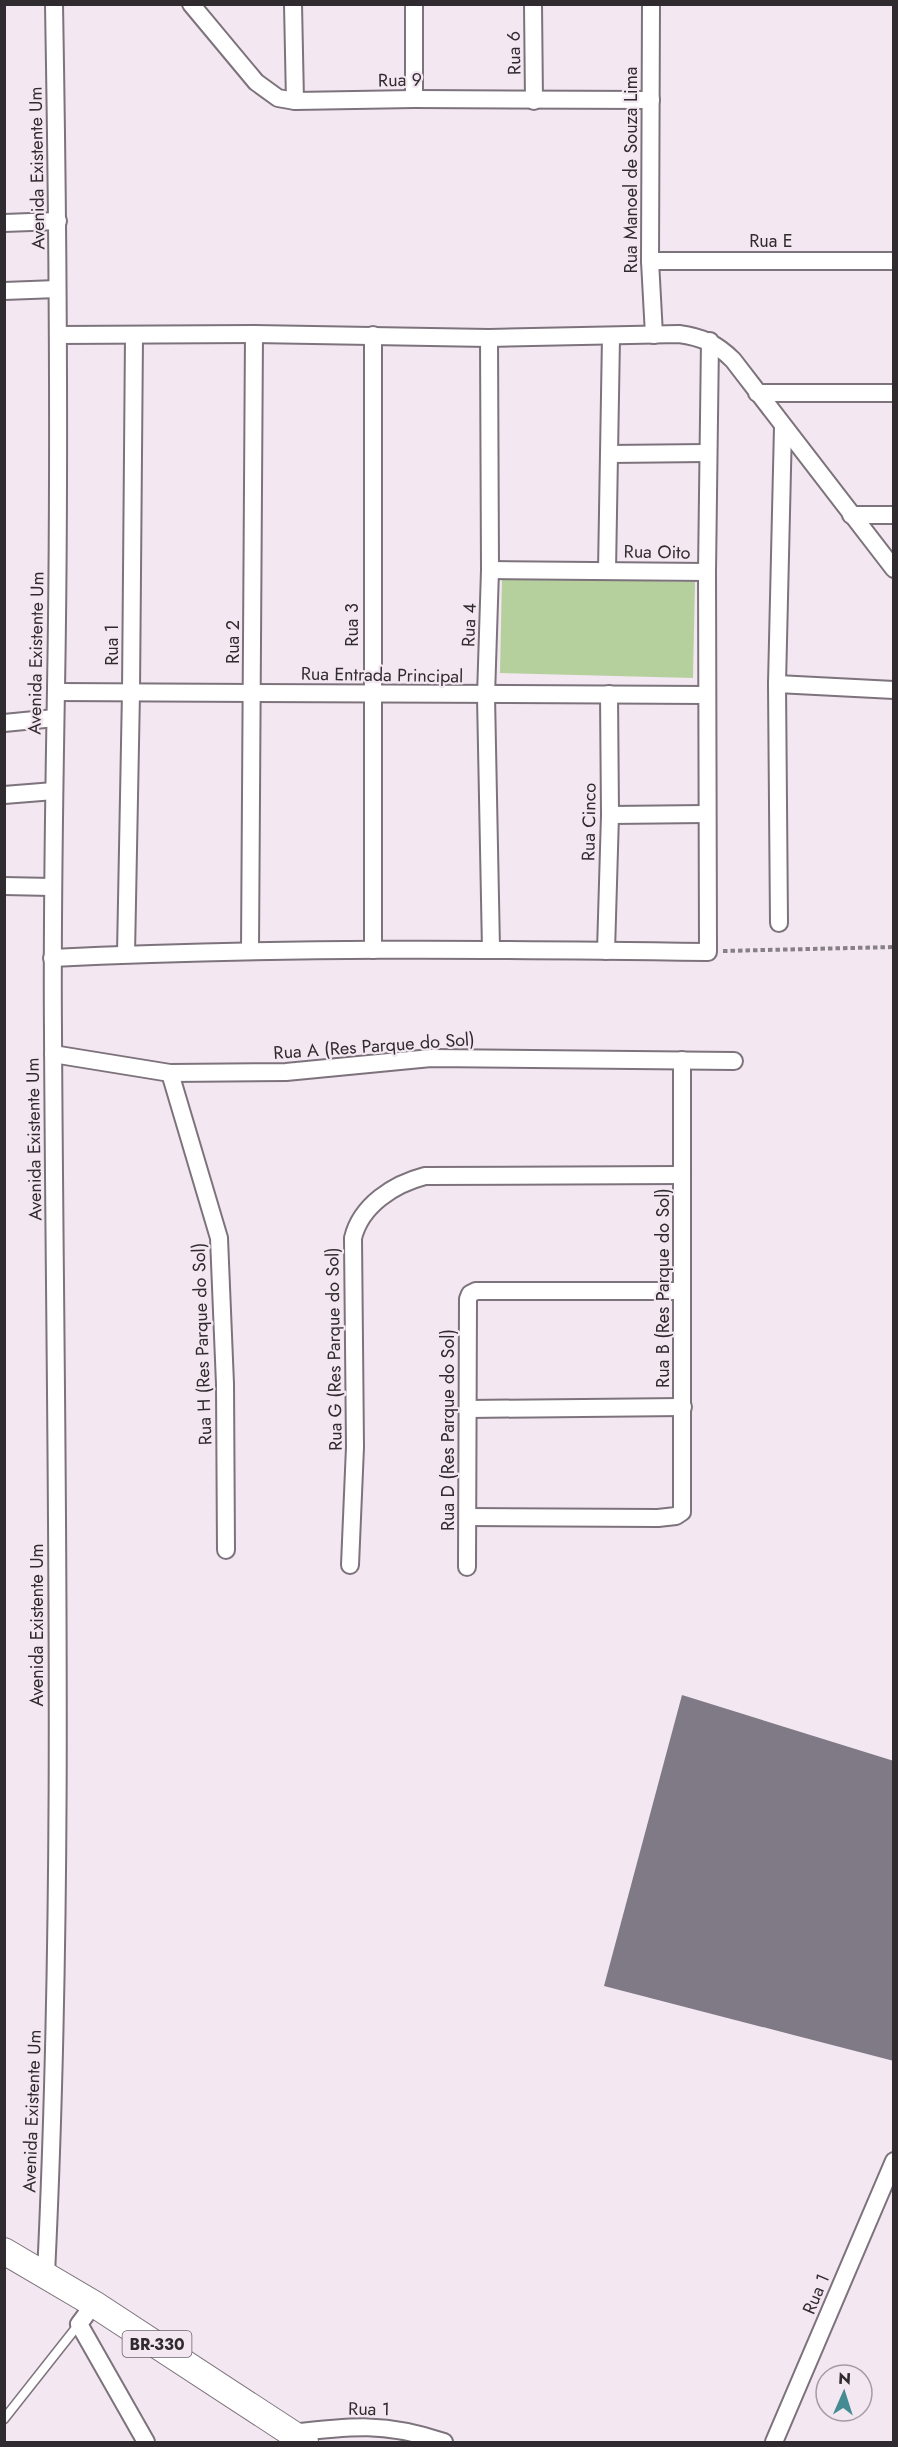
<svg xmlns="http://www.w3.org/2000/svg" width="898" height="2447" font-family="Jost,sans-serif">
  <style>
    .green { fill: #b6d09d }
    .building { fill: #7f7a86 }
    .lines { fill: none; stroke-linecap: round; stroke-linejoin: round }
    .lane-casing { stroke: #7d737c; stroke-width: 11 }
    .street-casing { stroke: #7d737c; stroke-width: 20 }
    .primary-casing { stroke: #7d737c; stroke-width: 28 }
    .path { stroke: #888087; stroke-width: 4; stroke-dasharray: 4.5 3; stroke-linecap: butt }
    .lane { stroke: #fff; stroke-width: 8 }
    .street { stroke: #fff; stroke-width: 16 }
    .primary { stroke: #fff; stroke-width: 26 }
    .labels { text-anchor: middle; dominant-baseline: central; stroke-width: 4.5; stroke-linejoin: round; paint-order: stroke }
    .shield { fill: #f3e7f1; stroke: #6a6369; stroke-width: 1.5 }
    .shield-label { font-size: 16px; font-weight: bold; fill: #302b2f }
    .street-label { font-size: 18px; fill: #302b2f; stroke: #f3e7f1 }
  </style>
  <rect width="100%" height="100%" fill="#f3e7f1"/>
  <path class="green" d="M502,578L695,582L693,678L500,673Z"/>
  <path class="building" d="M682,1695L894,1761V2061L604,1986Z"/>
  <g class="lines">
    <defs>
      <path id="lane" d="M4,2419L79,2324"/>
      <g id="street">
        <path d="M191,4L256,82L278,98L295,101L414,99L651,100"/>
        <path d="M293,4L295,101"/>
        <path d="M414,4V99"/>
        <path d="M533,4L534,101"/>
        <path d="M651,4L650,261L654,335"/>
        <path d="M4,223L58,221"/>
        <path d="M650,261H894"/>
        <path d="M4,291L57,289"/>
        <path d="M58,335L254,334L489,338L679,334C702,337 717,344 733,360L894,569"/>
        <path d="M373,335V950"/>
        <path d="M489,338L490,570L486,696L491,949"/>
        <path d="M757,393H894"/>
        <path d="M609,454L707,453"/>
        <path d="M851,515H894"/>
        <path d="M490,570L707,572"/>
        <path d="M607,571L611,337"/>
        <path d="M777,684L894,690"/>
        <path d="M56,692L707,695"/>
        <path d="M4,723L55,718"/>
        <path d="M4,795L54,791"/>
        <path d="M610,815L706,814"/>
        <path d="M4,886L52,887"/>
        <path d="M779,923L777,684L783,427"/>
        <path d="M250,950L254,334"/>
        <path d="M606,951L610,815L609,694"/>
        <path d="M126,954L131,692L134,336"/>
        <path d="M52,958C271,947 489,949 708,952L707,572L710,341"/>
        <path d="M53,1054L170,1073L286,1072L431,1058L734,1061"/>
        <path d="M170,1073L219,1238L225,1384L226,1550"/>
        <path d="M468,1409L683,1407"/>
        <path d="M468,1517L658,1518L676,1516L682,1512V1060"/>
        <path d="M350,1565L355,1447L353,1238C361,1205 394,1184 425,1176L682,1175"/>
        <path d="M467,1567L468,1299L470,1294L476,1291H681"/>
        <path d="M46,2274C66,1860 55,1445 53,1031C52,917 54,803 56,689C60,461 58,233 54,4"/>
        <path d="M94,2304L79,2324L146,2442"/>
        <path d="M291,2433C351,2426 386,2422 444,2442"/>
        <path d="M774,2442L894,2161"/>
      </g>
      <path id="primary" d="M4,2251L94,2304L305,2442"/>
    </defs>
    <use href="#lane" class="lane-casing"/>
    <use href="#street" class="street-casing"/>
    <use href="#primary" class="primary-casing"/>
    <path class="path" d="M723,951L894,947"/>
    <use href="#lane" class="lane"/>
    <use href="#street" class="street"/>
    <use href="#primary" class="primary"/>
  </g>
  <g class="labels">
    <rect class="shield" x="122.5" y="2331" width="69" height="26" rx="4.5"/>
    <g class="shield-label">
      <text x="157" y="2344">BR-330</text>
    </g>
    <g class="street-label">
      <text transform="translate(514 53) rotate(-91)">Rua 6</text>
      <text transform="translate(400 80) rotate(-1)">Rua 9</text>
      <text transform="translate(37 168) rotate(-91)">Avenida Existente Um</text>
      <text transform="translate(631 170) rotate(-90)">Rua Manoel de Souza Lima</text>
      <text x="771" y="241">Rua E</text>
      <text transform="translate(657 552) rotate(1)">Rua Oito</text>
      <text transform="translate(352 625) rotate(-90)">Rua 3</text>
      <text transform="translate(469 625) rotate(-88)">Rua 4</text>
      <text transform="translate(233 642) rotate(-90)">Rua 2</text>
      <text transform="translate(112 645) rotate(-90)">Rua 1</text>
      <text transform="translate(36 653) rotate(-89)">Avenida Existente Um</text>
      <text transform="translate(382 675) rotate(1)">Rua Entrada Principal</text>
      <text transform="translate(589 822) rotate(-89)">Rua Cinco</text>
      <text transform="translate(374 1046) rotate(-4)">Rua A (Res Parque do Sol)</text>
      <text transform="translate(34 1139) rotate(-91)">Avenida Existente Um</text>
      <text transform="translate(663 1288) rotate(-90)">Rua B (Res Parque do Sol)</text>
      <text transform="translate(202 1344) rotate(-92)">Rua H (Res Parque do Sol)</text>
      <text transform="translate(334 1349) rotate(-91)">Rua G (Res Parque do Sol)</text>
      <text transform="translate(448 1430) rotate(-90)">Rua D (Res Parque do Sol)</text>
      <text transform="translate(37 1625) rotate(-90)">Avenida Existente Um</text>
      <text transform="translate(32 2111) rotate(-88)">Avenida Existente Um</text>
      <text transform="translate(816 2294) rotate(-67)">Rua 1</text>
      <text transform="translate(369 2409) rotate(1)">Rua 1</text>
    </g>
  </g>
  <rect width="898" height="2447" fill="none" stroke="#302b2f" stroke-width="12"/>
  <g transform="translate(844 2393) rotate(3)"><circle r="28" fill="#f3e7f1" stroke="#a59ca3" stroke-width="1.5"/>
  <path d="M0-4.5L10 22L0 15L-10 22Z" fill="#448b93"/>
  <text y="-9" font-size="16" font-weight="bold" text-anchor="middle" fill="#302b2f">N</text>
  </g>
</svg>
